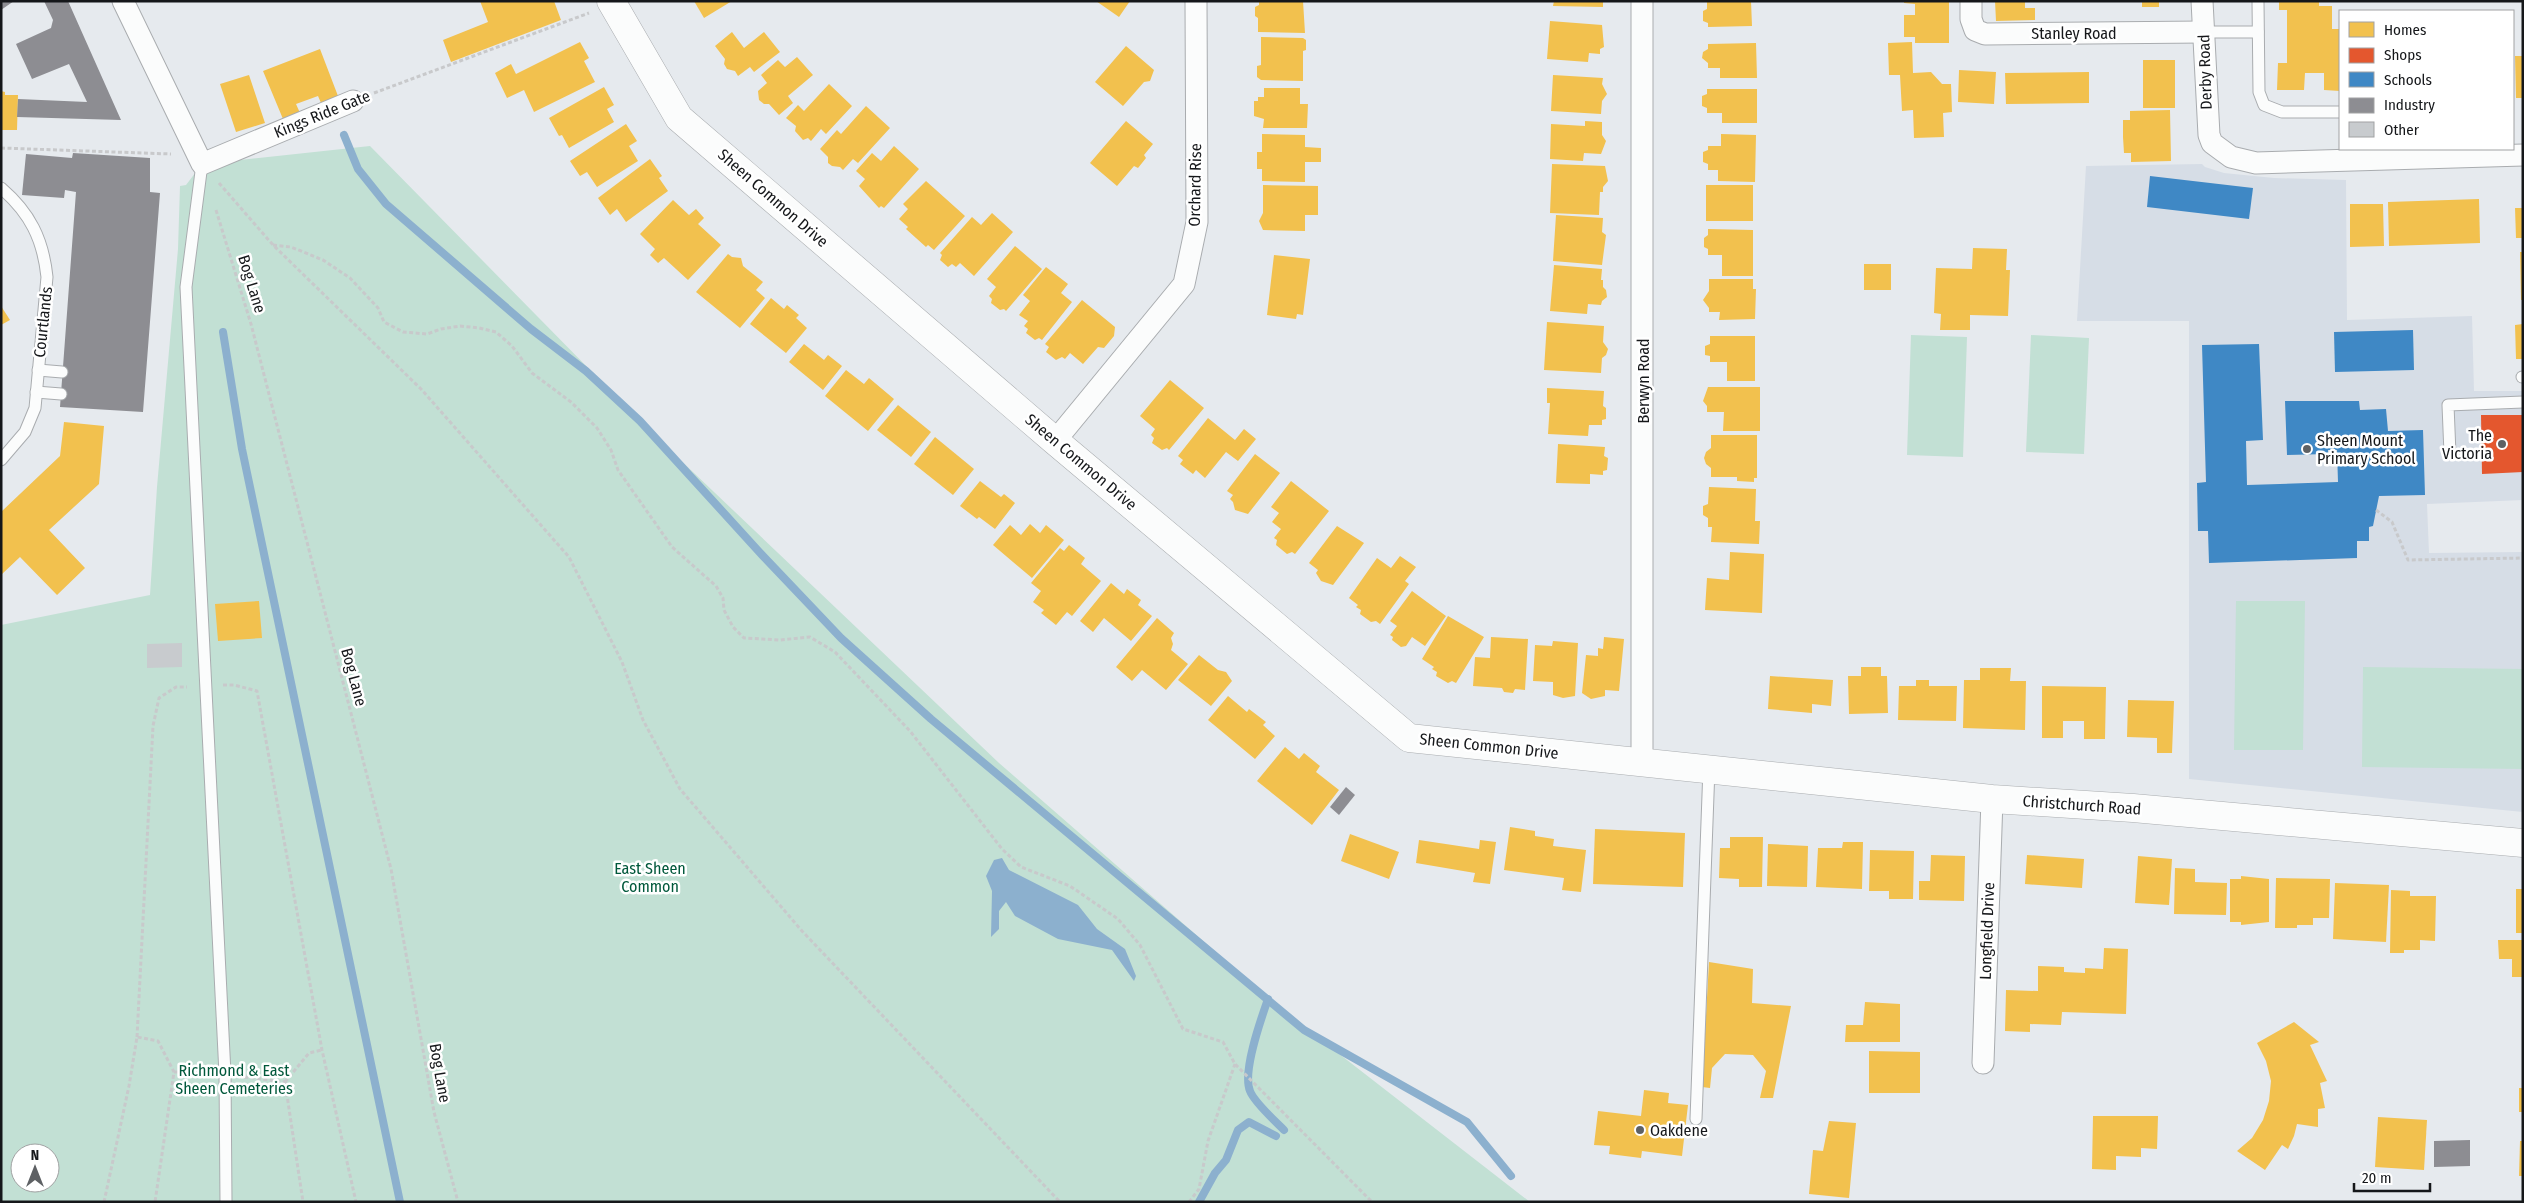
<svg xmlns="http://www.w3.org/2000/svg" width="2524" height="1203" font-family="'Fira Sans Condensed',sans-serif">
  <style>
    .built { fill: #d6dde6 }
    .green { fill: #c2e0d4; fill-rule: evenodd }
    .water { fill: #8cb0ce }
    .homes { fill: #f2c14e }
    .shops { fill: #e4572e }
    .schools { fill: #3f88c5 }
    .industry { fill: #8d8d92 }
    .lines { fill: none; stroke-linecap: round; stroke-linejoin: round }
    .stream { stroke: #8cb0ce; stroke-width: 8 }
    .building { fill: #c8cbce }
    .service-casing { stroke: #a9acaf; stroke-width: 13 }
    .minor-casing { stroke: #a9acaf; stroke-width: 23 }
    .tertiary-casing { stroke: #a9acaf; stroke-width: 29 }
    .path { stroke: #c8c9cb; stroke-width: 3; stroke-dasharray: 4 2.5; stroke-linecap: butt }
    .service { stroke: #fbfcfc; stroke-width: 11 }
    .minor { stroke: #fbfcfc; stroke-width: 21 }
    .tertiary { stroke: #fbfcfc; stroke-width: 28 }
    .poi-dot { fill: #5e6164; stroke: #fff; stroke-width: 2 }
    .labels { text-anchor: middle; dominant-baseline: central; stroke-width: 5; stroke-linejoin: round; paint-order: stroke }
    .street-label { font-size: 16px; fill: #15171a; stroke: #fff }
    .poi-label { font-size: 16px; fill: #15171a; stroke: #fff; text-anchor: start }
    .park-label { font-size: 16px; fill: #00583b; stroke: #fff }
  </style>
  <rect width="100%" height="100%" fill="#e6eaee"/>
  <path class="built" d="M2202,164L2205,167L2224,173L2274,178L2346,180L2347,320L2472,316L2474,391H2523V500L2427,504L2429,553L2523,552V812L2189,779V321H2077L2086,166Z"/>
  <g class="green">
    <path d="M370,146L653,434L999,763L1280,1008L1530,1202H1V625L150,595L157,487L178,249L180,186L186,185L202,164ZM20,1153H50V1183H20Z"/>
    <path d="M1911,335L1967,337L1963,457L1907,455Z"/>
    <path d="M2031,335L2089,338L2084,454L2026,452Z"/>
    <path d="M2236,601H2305L2303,750H2234Z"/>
    <path d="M2363,667L2523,669V769L2362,767Z"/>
  </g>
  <path class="water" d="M1002,858L1009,870L1078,905L1097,929L1125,949L1136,976L1134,981L1112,950L1058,939L1015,916L1006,902L999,911V929L991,937L992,891L986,876L994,860Z"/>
  <g class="homes">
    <path d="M480,1H554L561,20L451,62L443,40L488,22Z"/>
    <path d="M694,1H732L704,18Z"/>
    <path d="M1096,1H1130L1119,17Z"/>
    <path d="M1259,1H1303L1305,33L1258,32V18L1255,16V7L1259,5Z"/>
    <path d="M1554,1H1603V7L1553,6Z"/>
    <path d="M1707,1H1751L1752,26L1708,27V23L1703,21V11L1707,9Z"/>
    <path d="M1904,1H1949V43H1915V37H1904V15H1915V4L1904,3Z"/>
    <path d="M1995,1H2025V8H2035V20L1996,21Z"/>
    <rect x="2142" y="1" width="17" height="6"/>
    <path d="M2279,1H2319V6H2332V29H2340V91L2324,90V73H2305L2304,90H2277L2278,63H2287V10H2279Z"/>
    <path d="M1550,21L1602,25L1604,47L1600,49V54L1589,53L1588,62L1547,59Z"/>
    <path d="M732,32L744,48L764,32L780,52L754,72L750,67L738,76L735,71L727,69L724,64L725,59L715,46Z"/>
    <path d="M1261,37L1303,38L1306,40V50L1303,51V81L1261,80L1257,77V66L1261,65Z"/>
    <path d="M580,42L589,58L584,61L595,82L534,112L524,90L507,98L495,73L511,64L516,74Z"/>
    <path d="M1912,42L1913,73L1931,72L1942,84H1951L1952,112L1943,113L1944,137L1914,138L1913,110L1902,111L1900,75H1889L1888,43Z"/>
    <path d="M1756,43L1757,78H1720V68H1708V63L1702,58L1703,52L1708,49V44Z"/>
    <path d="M1126,46L1154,70L1150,81L1144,82L1123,106L1095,82Z"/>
    <path d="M320,49L338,96L321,103L318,96L296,104L300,113L283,119L263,71Z"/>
    <path d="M2515,56H2523V98H2516Z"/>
    <path d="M797,57L813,75L788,96L793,103L779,115L769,104H764L759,100L758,91L767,83L761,75L778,60L785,67Z"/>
    <rect x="2143" y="60" width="32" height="48"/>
    <path d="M1959,70L1996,72L1994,104L1958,102Z"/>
    <path d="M2089,72V103L2006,104L2005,73Z"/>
    <path d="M249,75L265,123L236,132L220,84Z"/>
    <path d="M1553,75L1603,78L1602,84L1607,94L1602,101L1601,114L1551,111Z"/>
    <path d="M829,84L852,106L826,134L821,129L811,141L808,138L803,140L795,131L796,126L786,118L798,105L804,111Z"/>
    <path d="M604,87L614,105L607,109L614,122L569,148L562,135L559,136L549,118Z"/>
    <path d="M1264,88H1300V104H1308L1307,128H1263L1264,119L1254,116V101H1258V97H1264Z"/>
    <path d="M1707,89H1757V123H1722V113H1707V108L1702,106V96L1707,94Z"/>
    <path d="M1,91L5,92V95H18L17,130H1Z"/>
    <path d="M866,106L890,128L858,163L853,159L843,170L840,167L832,166L828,163V157L820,149L837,130L841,134Z"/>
    <path d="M2170,110L2171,161L2131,162V153H2124L2123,137V120H2130V111Z"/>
    <path d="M1126,121L1153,144L1144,155L1146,158L1138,168L1134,166L1117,186L1090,163Z"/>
    <path d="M1585,121L1602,122V135L1606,141L1601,154L1584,153L1583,161L1550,159L1551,124L1585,126Z"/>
    <path d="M626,124L637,141L629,146L638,161L597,187L587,172L580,176L570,161Z"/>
    <path d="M1262,134L1305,135V147L1321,148V162H1305V182L1262,181V169H1257V152H1262Z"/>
    <path d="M1721,134L1756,135L1755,182L1718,181V170H1708V164L1703,162V152L1708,150V146H1721Z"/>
    <path d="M894,146L919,169L884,208L881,206L879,208L859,186L865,179L856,171L872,153L881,161Z"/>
    <path d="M650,159L662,176L659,178L668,191L626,222L617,209L610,215L598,198Z"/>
    <path d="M1552,164L1605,166L1608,181L1603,187V192H1600L1599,215L1550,213Z"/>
    <path d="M926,181L965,216L934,250L928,245L926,247L906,229L908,227L899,219L908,209L903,204Z"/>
    <path d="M1263,185L1318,186V215H1305V231L1263,230L1259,221L1263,213Z"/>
    <rect x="1706" y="185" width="47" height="36"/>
    <path d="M2479,199L2480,243L2389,246L2388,202Z"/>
    <path d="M673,200L689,215L696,209L704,218L698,224L721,245L688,280L664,258L658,263L650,255L655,249L640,234Z"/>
    <path d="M2350,204H2383L2384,246L2350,247Z"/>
    <path d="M2515,208H2523V238H2516Z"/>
    <path d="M992,213L1013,232L974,276L960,263L956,267L952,264L948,267L940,260L942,255L940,253L972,217L981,225Z"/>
    <path d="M1556,215L1603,218L1602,232L1606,235L1602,265L1553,261Z"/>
    <path d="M1708,229L1753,230V276H1722V255H1708V249L1704,247V238L1708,235Z"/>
    <path d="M1015,246L1042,269L1006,311L1004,309L1000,310L991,303L992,299L989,296L996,287L987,279Z"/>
    <path d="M1973,248L2007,249L2006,270H2010L2008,316L1970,315V330H1940L1941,314L1934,313L1936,268L1972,269Z"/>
    <path d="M2520,252H2523V300H2521Z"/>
    <path d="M728,254L732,257L741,258L743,266L763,282L756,290L765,298L740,328L696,292Z"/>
    <path d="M1274,255L1310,259L1303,315L1297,314L1296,319L1267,315Z"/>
    <rect x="1864" y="264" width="27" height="26"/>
    <path d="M1554,265L1602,269L1601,280H1603V287L1606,290L1607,297L1602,301L1601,305L1588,304L1587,314L1550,311Z"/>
    <path d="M1046,267L1068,284L1061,293L1072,302L1042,340L1039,338L1035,340L1026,333L1028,329L1024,326L1028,321L1019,315L1030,301L1023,295Z"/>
    <path d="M1709,279H1753V289H1756L1755,319L1719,320L1720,312H1709V308L1703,300L1709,291Z"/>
    <path d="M771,298L784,309L787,305L799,315L796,318L807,328L786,353L750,324Z"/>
    <path d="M1082,300L1115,327L1114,336L1104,348L1098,347L1083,364L1070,353L1065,359L1062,357L1056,360L1046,352L1049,347L1045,344Z"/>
    <path d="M1,306L10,320L1,325Z"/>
    <path d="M1547,322L1604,326L1603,342L1608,349L1606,355L1602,358L1601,373L1544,370Z"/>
    <path d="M2523,324V359H2516L2515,325Z"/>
    <path d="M1710,336H1755V381H1727V362H1710V356L1705,355V346L1710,344Z"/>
    <path d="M804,344L824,360L828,355L842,366L823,390L789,362Z"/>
    <path d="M846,370L864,384L869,378L894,399L868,431L825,396Z"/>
    <path d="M1170,380L1204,408L1169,450L1167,448L1162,450L1152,443L1154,438L1151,435L1155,429L1140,416Z"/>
    <path d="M1708,387H1760V431H1723L1724,412H1707V406L1703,401Z"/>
    <path d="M1547,388L1604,391L1603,406L1606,408V419L1602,420V425H1589L1588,436L1548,434L1550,403H1547Z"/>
    <path d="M898,405L931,432L911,457L877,430Z"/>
    <path d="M1208,418L1235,440L1244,429L1256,439L1238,461L1226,452L1205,478L1196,470L1193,474L1180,464L1183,460L1178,456Z"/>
    <path d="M64,422L104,426L99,484L49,530L85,568L57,595L20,557L1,575V512L60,456Z"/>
    <path d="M1711,435H1757V478H1754V482L1737,481V477H1711V468L1706,464L1704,458L1706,452L1711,448Z"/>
    <path d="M935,437L974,469L953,495L914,464Z"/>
    <path d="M1558,444L1605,447L1604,456L1608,458L1607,470L1603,471V475L1590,474V484L1556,483Z"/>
    <path d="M1255,454L1280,473L1248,514L1235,510L1233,502L1230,499L1233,495L1227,491Z"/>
    <path d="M980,481L1001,497L1004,494L1015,503L995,529L979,517L977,519L960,506Z"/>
    <path d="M1291,481L1329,511L1295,554L1292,552L1287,554L1276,545L1277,540L1274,538L1281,529L1272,522L1279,513L1271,507Z"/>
    <path d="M1709,487L1756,489L1755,521H1760L1759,544L1711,542L1712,527H1708V518L1703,515V506L1708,504Z"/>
    <path d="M1030,524L1040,533L1046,525L1064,540L1032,578L993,545L1010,525L1021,535Z"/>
    <path d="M1337,526L1364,543L1333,585L1321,581L1316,573L1318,570L1309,563Z"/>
    <path d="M1069,545L1085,558L1081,564L1101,581L1072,616L1067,612L1056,625L1041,613L1044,610L1033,602L1041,591L1031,583L1060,548L1064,551Z"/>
    <path d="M1730,552L1764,554L1762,613L1705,610L1707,578L1729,580Z"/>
    <path d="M1400,556L1416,567L1405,581L1409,584L1380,624L1376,621L1371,622L1360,614L1361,610L1356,607L1358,605L1349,598L1377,558L1391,568Z"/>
    <path d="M1111,583L1124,594L1127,589L1141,600L1138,605L1152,616L1131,641L1104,618L1093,632L1080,621Z"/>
    <path d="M1412,591L1446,616L1425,646L1412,637L1406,646L1401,647L1392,640L1393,637L1390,635L1397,626L1390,621Z"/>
    <path d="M259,601L262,638L218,641L215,604Z"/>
    <path d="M1448,616L1484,637L1456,683L1452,681L1448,683L1436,676L1437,672L1432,669L1434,667L1422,659Z"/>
    <path d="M1157,618L1174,633L1171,638L1173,644L1171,650L1188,664L1166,690L1142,670L1132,681L1116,667Z"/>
    <path d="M1491,637L1528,639L1525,690L1515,689L1513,693L1504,692L1502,688L1473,686L1475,657L1490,658Z"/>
    <path d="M1604,637L1624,639L1619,691L1605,690V696L1591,699L1582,693L1586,655L1598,656V648L1603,649Z"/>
    <path d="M1553,641L1578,643L1575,696L1563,698L1553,695V682L1533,681L1535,645L1552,646Z"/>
    <path d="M1199,655L1218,670L1226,672L1232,681L1211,706L1178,680Z"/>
    <path d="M1861,667H1881V676H1887L1888,713L1849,714L1848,676H1861Z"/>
    <path d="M1980,668H2011L2010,681H2026L2025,730L1963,728L1964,680H1980Z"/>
    <path d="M1770,676L1833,680L1831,706L1812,704V713L1768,709Z"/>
    <path d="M1916,680H1929V686H1957L1956,721L1898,720L1899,686H1916Z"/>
    <path d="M2042,686L2106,687L2105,739H2084V721H2063V738H2042Z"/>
    <path d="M1228,696L1247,712L1249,709L1266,722L1263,725L1275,736L1255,759L1208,720Z"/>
    <path d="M2128,700L2174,701L2172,753H2157V738L2127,737Z"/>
    <path d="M1285,747L1299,759L1304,753L1320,766L1316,772L1339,790L1312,825L1257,781Z"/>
    <path d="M1510,827L1535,831V836L1554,839L1553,846L1586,850L1581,892L1562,890L1564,878L1504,870Z"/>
    <path d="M1595,829L1685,833L1683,887L1593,884Z"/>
    <path d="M1350,834L1399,852L1389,879L1341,861Z"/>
    <path d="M1730,837H1763L1762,887H1739V879L1719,878L1720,848H1730Z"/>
    <path d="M1419,840L1479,849L1480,840L1496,842L1490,884L1473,882L1475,873L1416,863Z"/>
    <path d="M1843,842H1863L1862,889L1816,887L1818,848H1842Z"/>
    <path d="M1768,844L1808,846L1807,887L1767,886Z"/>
    <path d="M1870,850L1914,851L1913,899H1889V891H1869Z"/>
    <path d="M1931,855L1965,856L1964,901L1919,900V881H1930Z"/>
    <path d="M2027,855L2084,859L2082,888L2025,884Z"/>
    <path d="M2138,856L2172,859L2169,905L2135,903Z"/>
    <path d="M2175,868L2195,869V882L2227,883L2226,915L2174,914Z"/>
    <path d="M2241,876L2269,879V922L2241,925V922H2230V879H2241Z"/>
    <path d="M2276,878L2330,879L2329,918H2313V925H2297V928H2275Z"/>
    <path d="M2335,883L2389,885L2386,942L2333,939Z"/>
    <rect x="2516" y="889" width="7" height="44"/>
    <path d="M2391,890L2410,891V896H2436L2435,941L2420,940V950H2404V953H2390Z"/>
    <path d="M2498,940H2523V977H2512V959H2499Z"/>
    <path d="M2104,948L2128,949L2126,1014L2062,1012L2061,1025L2030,1024V1032L2005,1031L2006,990L2038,991V966L2064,967V972L2085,973V968L2103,969Z"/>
    <path d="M1709,962L1753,969L1752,1003L1791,1006L1773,1098H1760L1766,1071L1753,1055L1725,1054L1712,1068L1710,1088L1702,1087Z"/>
    <path d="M1865,1002L1900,1004V1042H1845L1846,1025H1863Z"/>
    <path d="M2294,1022L2319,1042L2310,1045L2327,1081L2320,1083L2325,1108L2318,1109V1127L2297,1124L2294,1136L2288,1149L2282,1145L2265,1170L2237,1151L2252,1138L2263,1120L2269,1101L2271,1081L2266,1061L2257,1043Z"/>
    <path d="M1869,1051L1920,1052V1093H1869Z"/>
    <rect x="2519" y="1088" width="4" height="24"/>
    <path d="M1644,1090L1669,1093L1668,1103L1688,1105L1682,1156L1642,1151L1641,1158L1609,1154L1610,1146L1594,1145L1598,1111L1641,1116Z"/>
    <path d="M2093,1116H2158L2157,1149L2141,1148V1157L2116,1156V1170L2092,1169Z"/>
    <path d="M2378,1117L2427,1120L2424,1170L2375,1167Z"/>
    <path d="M1829,1121L1856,1123L1849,1198L1809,1194L1813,1150L1823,1151Z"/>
    <path d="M2520,1141H2523V1176H2519Z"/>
  </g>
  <path class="shops" d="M2481,415H2523V472L2482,474Z"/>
  <g class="schools">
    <path d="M2150,176L2253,188L2249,219L2147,207Z"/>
    <path d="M2413,330L2414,370L2335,372L2334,332Z"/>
    <path d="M2259,344L2263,440L2246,441L2247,485L2338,482L2337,450H2328V454L2287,455L2285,401H2359L2360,410L2386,409L2388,431L2423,430L2425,495L2379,496L2373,526L2369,527V541H2357V558L2209,563L2208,531H2198L2197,483L2206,482L2202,345Z"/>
  </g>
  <g class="industry">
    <path d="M1,1H14L1,10Z"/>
    <path d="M44,1H68L121,120L17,117L18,99L87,102L69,64L32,79L16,44L51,28L53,20Z"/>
    <path d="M73,153L150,158V192L160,193L143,412L60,407L76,192L65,190L64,198L22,195L26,154L72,158Z"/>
    <path d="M1346,787L1355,795L1339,815L1330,807Z"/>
    <path d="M2470,1140V1166L2434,1167V1141Z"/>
  </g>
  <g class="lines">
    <g class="stream">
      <path d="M344,135L358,169L386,204L531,329L586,371L640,421L763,556L841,638L931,719L1304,1030L1467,1122L1511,1176"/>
      <path d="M223,332L242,449L400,1202"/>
      <path d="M1268,999C1261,1019 1242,1072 1250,1091C1254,1102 1275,1121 1284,1130"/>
      <path d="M1199,1202L1215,1173L1226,1160L1238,1130L1249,1122L1276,1136"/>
    </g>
  </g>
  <path class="building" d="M182,643V667L147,668V644Z"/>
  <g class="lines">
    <defs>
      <g id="service">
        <path d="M2258,1L2259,92L2264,105L2282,112H2340"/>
        <path d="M2204,32H2258"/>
        <path d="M202,164L186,287L225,1074L226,1202"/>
        <path d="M1,188C30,213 43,239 47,277L35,408L25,432L1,460"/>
        <path d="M38,370L62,372"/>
        <path d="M2522,377H2523"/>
        <path d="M36,392L61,394"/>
        <path d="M2450,454L2448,405L2523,402"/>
        <path d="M1696,1119L1709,768"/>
      </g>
      <g id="minor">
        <path d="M123,1L202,164L353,101"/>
        <path d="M1642,1V761"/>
        <path d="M1971,1V19L1975,30L1985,34L2204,32"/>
        <path d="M2202,1L2209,135L2212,143L2231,157L2256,163L2523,155"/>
        <path d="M1055,441L1184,284L1197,222L1196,1"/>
        <path d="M1983,1063L1992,799"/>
      </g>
      <path id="tertiary" d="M611,1L679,118L1055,441L1409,738L1992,799L2133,808L2523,843"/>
    </defs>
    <use href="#service" class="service-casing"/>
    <use href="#minor" class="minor-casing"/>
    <use href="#tertiary" class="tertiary-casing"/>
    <g class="path">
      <path d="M374,93L589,13"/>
      <path d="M1,148L171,154"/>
      <path d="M219,183L273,245L421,389L569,557L622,662L643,720L680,789L802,931L1060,1202"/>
      <path d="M216,210L251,324L391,869L434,1112L458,1202"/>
      <path d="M273,245L291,247L323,260L350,278L378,308L384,322L403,332L427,334L441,329L460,326L479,328L496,332L512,346L532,373L571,402L597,428L611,450L618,470L672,547L716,586L723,598L724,610L733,627L744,638L780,640L810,637L835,652L910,731L1002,849L1021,867L1070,886L1118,919L1140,945L1183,1029L1223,1042L1235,1064L1372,1202"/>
      <path d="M2376,510L2392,522L2408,560L2523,558"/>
      <path d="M223,685H234L257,691L322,1050L356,1202"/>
      <path d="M137,1037L153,726L159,698L176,687H187"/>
      <path d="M174,1072L208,1073"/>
      <path d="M244,1077L285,1082L303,1202"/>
      <path d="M285,1082L309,1053L322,1050"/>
      <path d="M104,1202L129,1086L137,1037L158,1041L174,1072L155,1202"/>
      <path d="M1189,1202L1199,1189L1208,1141L1235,1064"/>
    </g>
    <use href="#service" class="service"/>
    <use href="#minor" class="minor"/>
    <use href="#tertiary" class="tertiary"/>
  </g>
  <g class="poi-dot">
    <circle cx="2502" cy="444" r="5"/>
    <circle cx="2307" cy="449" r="5"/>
    <circle cx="1640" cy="1130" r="5"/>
  </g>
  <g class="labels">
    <g class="street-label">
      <text x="2074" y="33">Stanley Road</text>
      <text transform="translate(2205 72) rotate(-92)">Derby Road</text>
      <text transform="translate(322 114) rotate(-22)">Kings Ride Gate</text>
      <text transform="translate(1195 185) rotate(-89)">Orchard Rise</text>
      <text transform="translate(773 198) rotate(41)">Sheen Common Drive</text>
      <text transform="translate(252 284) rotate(73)">Bog Lane</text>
      <text transform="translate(43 322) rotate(-84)">Courtlands</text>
      <text transform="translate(1643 381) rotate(-90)">Berwyn Road</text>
      <text transform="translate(1081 462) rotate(40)">Sheen Common Drive</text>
      <text transform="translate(354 677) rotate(75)">Bog Lane</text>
      <text transform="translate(1489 746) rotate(6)">Sheen Common Drive</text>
      <text transform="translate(2082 805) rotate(4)">Christchurch Road</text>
      <text transform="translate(1987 931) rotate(-88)">Longfield Drive</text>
      <text transform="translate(440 1073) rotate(80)">Bog Lane</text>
    </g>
    <g class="poi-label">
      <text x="2492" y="435" text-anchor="end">The<tspan x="2492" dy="18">Victoria</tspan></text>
      <text x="2317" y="440">Sheen Mount<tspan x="2317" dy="18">Primary School</tspan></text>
      <text x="1650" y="1130">Oakdene</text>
    </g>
    <g class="park-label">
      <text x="650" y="868">East Sheen<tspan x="650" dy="18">Common</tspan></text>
      <text x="234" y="1070">Richmond &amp; East<tspan x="234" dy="18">Sheen Cemeteries</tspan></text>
    </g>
  </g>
  <rect width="2524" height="1203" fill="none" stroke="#15171a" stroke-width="5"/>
  <rect x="2339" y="10" width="175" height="140" fill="#ffffff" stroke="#a1a2a3"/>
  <rect x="2349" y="22" width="25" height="15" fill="#f2c14e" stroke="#a1a2a3"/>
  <text x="2384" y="35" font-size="15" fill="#15171a">Homes</text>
  <rect x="2349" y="48" width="25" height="15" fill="#e4572e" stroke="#a1a2a3"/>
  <text x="2384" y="60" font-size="15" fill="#15171a">Shops</text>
  <rect x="2349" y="72" width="25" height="15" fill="#3f88c5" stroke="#a1a2a3"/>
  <text x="2384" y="85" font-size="15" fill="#15171a">Schools</text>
  <rect x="2349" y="98" width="25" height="15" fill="#8d8d92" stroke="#a1a2a3"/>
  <text x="2384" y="110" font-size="15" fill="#15171a">Industry</text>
  <rect x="2349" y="122" width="25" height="15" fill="#c8cbce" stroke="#a1a2a3"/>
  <text x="2384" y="135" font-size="15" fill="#15171a">Other</text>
  <g transform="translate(35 1168)"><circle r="24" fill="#ffffff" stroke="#a1a2a3"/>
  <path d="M0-4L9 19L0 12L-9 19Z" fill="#5e6164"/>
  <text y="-8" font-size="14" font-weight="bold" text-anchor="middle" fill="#15171a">N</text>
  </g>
  <path d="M2354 1183v8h76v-8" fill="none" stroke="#15171a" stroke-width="2.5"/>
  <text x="2362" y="1183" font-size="15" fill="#15171a" stroke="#ffffff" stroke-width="4" paint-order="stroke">20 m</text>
</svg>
